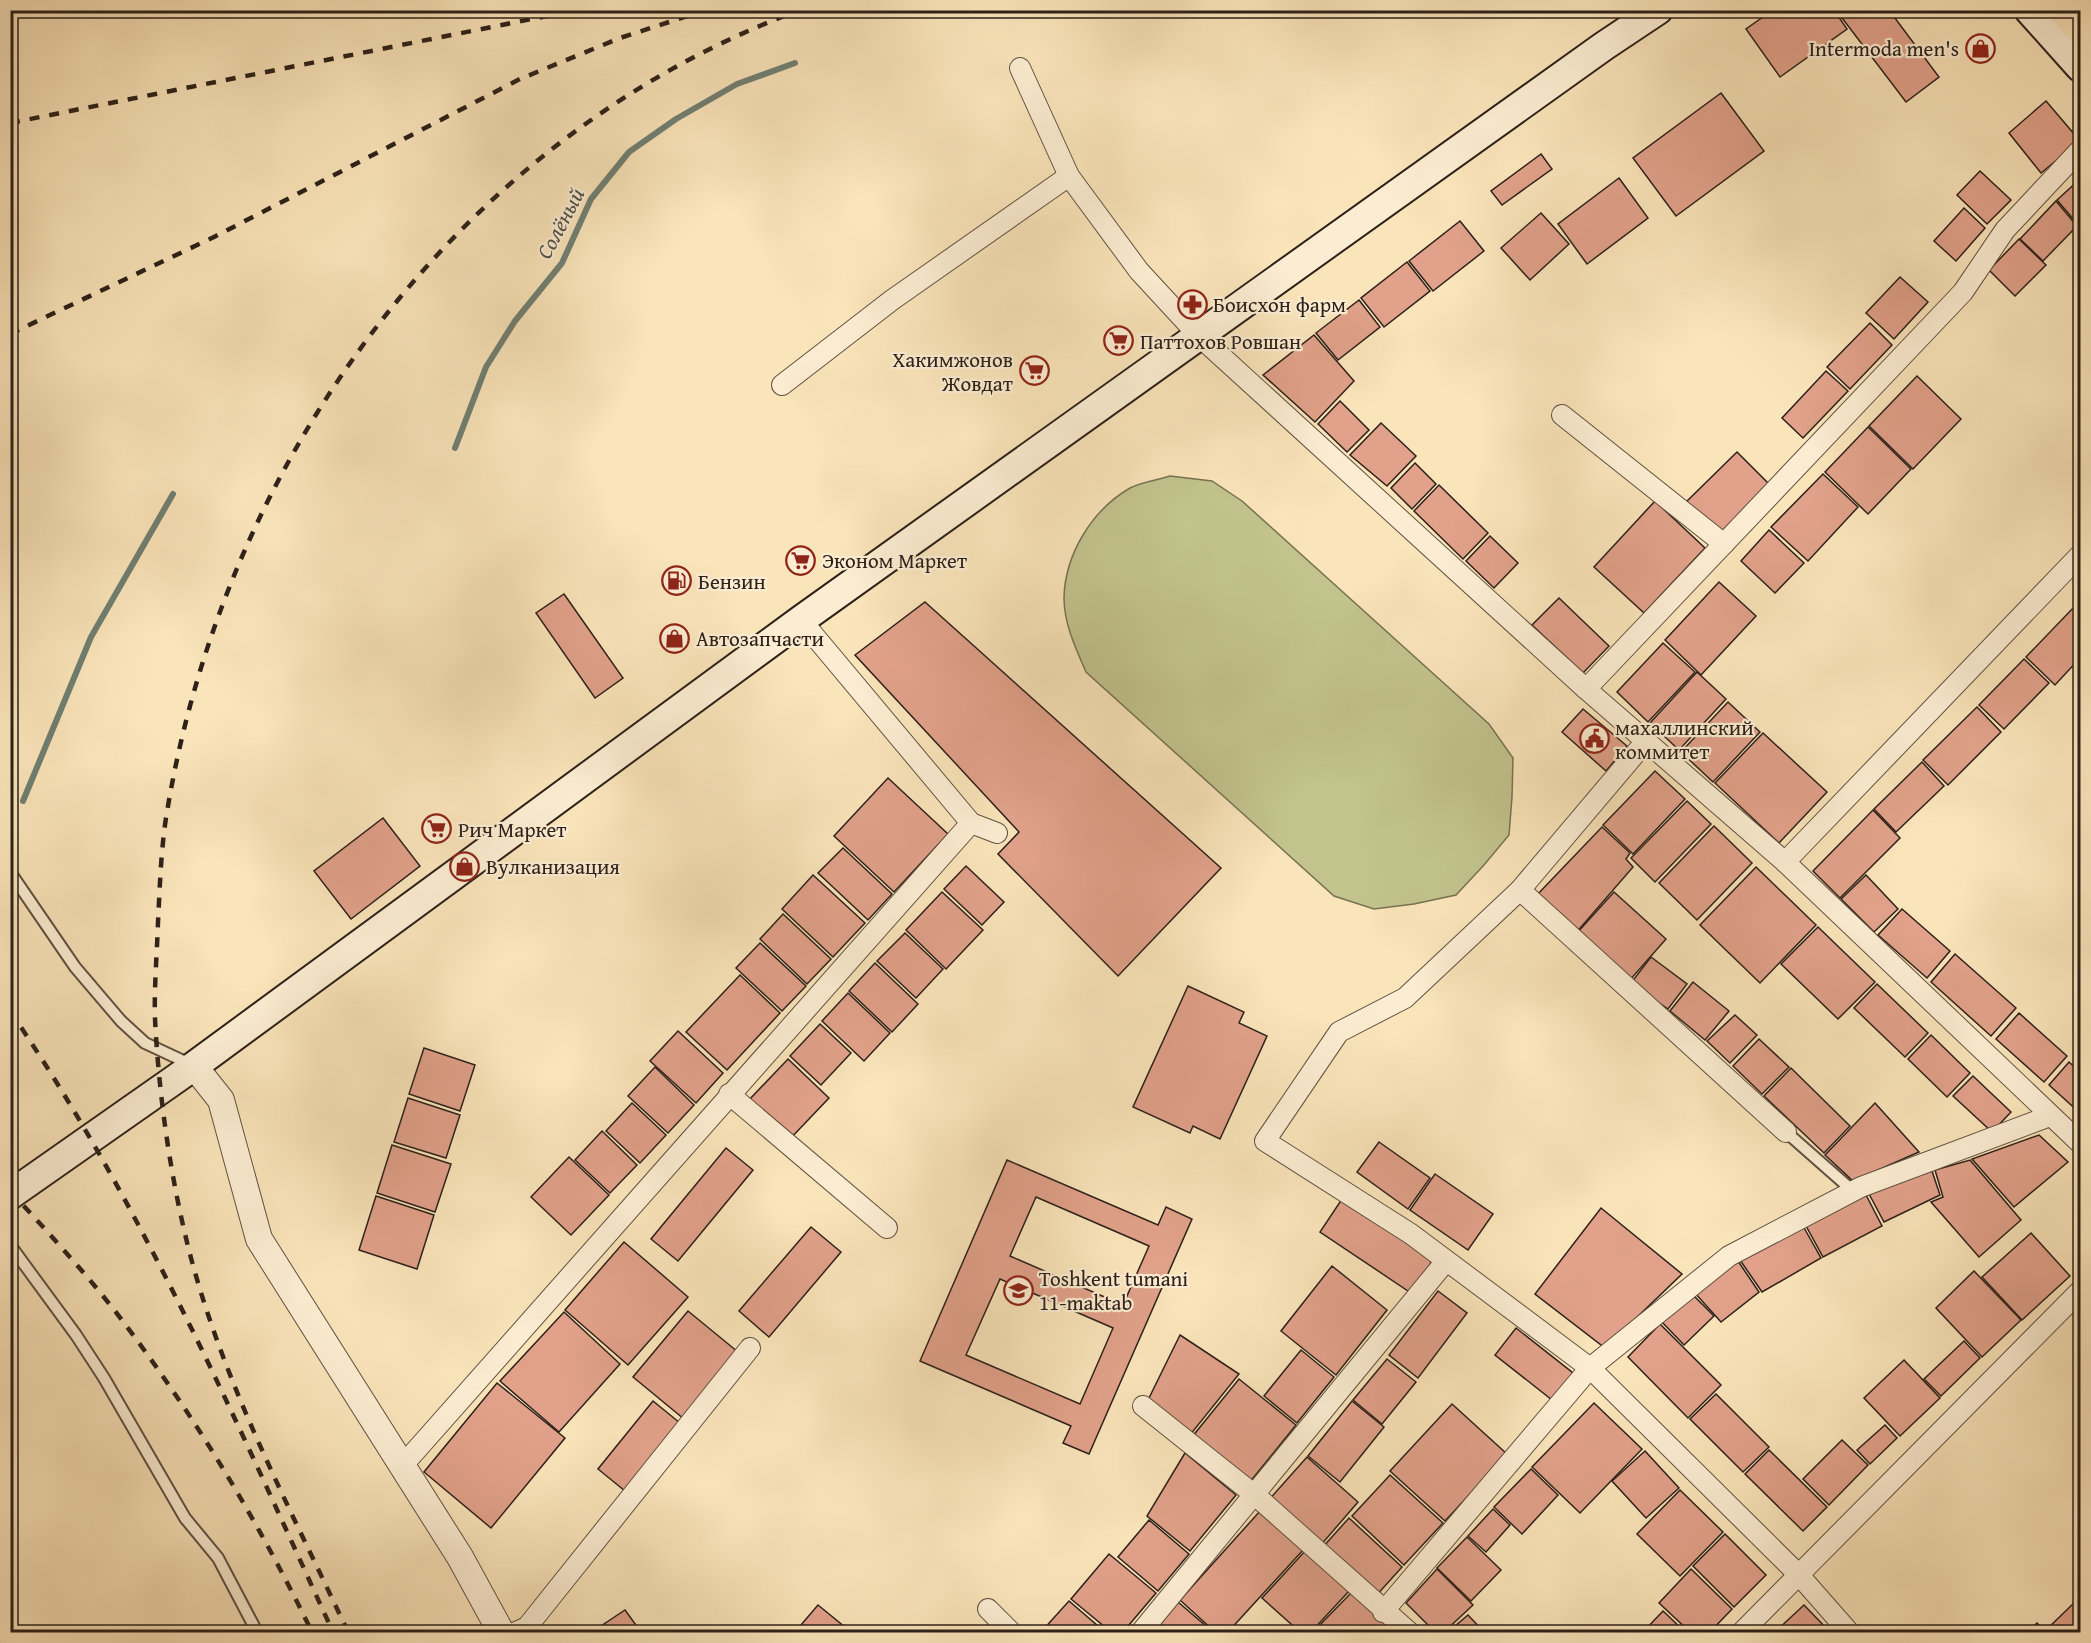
<svg xmlns="http://www.w3.org/2000/svg" width="2091" height="1643" font-family="'Gentium Book Plus',serif">
  <style>
    .green { fill: #c2c38d; stroke: #777253; stroke-width: 1.5 }
    .lines { fill: none; stroke-linecap: round; stroke-linejoin: round }
    .stream { stroke: #707f72; stroke-width: 6 }
    .building { fill: #e1a18a; stroke: #2c2019; stroke-width: 1.5; fill-rule: evenodd }
    .service-casing { stroke: #605141; stroke-width: 14 }
    .minor-casing { stroke: #605141; stroke-width: 22 }
    .tertiary-casing { stroke: #605141; stroke-width: 28 }
    .secondary-casing { stroke: #2c2019; stroke-width: 32 }
    .primary-casing { stroke: #2c2019; stroke-width: 34 }
    .service { stroke: #fcedd2; stroke-width: 10 }
    .minor { stroke: #fcedd2; stroke-width: 20 }
    .tertiary { stroke: #fcedd2; stroke-width: 26 }
    .secondary { stroke: #fcedd2; stroke-width: 28 }
    .primary { stroke: #fae4ba; stroke-width: 32 }
    .rail { stroke: #2c2019; stroke-width: 4.5; stroke-dasharray: 10 10; stroke-linecap: butt }
    .labels { text-anchor: middle; dominant-baseline: central; stroke-width: 4.5; stroke-linejoin: round; paint-order: stroke }
    .poi-label { font-size: 21px; fill: #2c2019; stroke: #fcedd2; text-anchor: start }
    .water-label { font-size: 22px; font-style: italic; fill: #4e5045; stroke: #fcedd2 }
  </style>
  <rect width="100%" height="100%" fill="#fae4ba"/>
  <filter id="stains"><feTurbulence type="fractalNoise" baseFrequency=".00333" numOctaves="4"/><feColorMatrix values="0 0 0 0 .2 0 0 0 0 .09 0 0 0 0 .02 0 0 0 .5 -.17"/></filter>
  <radialGradient id="worn" r=".72"><stop offset=".6" stop-color="#630" stop-opacity="0"/><stop offset="1" stop-color="#630" stop-opacity=".3"/></radialGradient>
  <path class="green" d="M1170,476L1212,481L1242,501L1489,724L1513,758L1512,797L1509,835L1484,865L1456,895L1414,904L1374,909L1334,896L1086,672C1076,649 1064,624 1064,598C1065,554 1092,510 1130,488C1141,482 1158,480 1170,476Z"/>
  <g class="lines">
    <g class="stream">
      <path d="M455,448L486,367L515,321L562,263L591,199L629,152L676,119L737,84L795,63"/>
      <path d="M23,801L91,637L173,494"/>
    </g>
  </g>
  <g class="building">
    <path d="M1773,10H1834L1847,29L1780,77L1746,29Z"/>
    <path d="M1836,10H1889L1939,77L1906,102Z"/>
    <path d="M1721,93L1764,151L1676,216L1633,158Z"/>
    <path d="M2046,101L2080,141L2041,173L2009,133Z"/>
    <path d="M1541,154L1552,169L1502,205L1491,191Z"/>
    <path d="M1980,171L2011,200L1987,224L1957,195Z"/>
    <path d="M1619,178L1648,218L1587,264L1558,224Z"/>
    <path d="M2080,179V227L2057,200Z"/>
    <path d="M2056,201L2077,226L2043,261L2020,239Z"/>
    <path d="M1964,208L1985,228L1956,261L1934,241Z"/>
    <path d="M1541,213L1569,244L1530,280L1501,248Z"/>
    <path d="M1460,221L1484,251L1433,291L1409,261Z"/>
    <path d="M2019,239L2046,265L2015,296L1989,270Z"/>
    <path d="M1407,262L1430,291L1384,327L1361,298Z"/>
    <path d="M1900,277L1928,302L1894,339L1866,313Z"/>
    <path d="M1359,300L1380,327L1338,360L1316,333Z"/>
    <path d="M1870,323L1892,345L1850,389L1827,367Z"/>
    <path d="M1314,335L1354,381L1315,422L1263,375Z"/>
    <path d="M1826,371L1848,391L1803,438L1782,418Z"/>
    <path d="M1917,376L1961,419L1913,469L1869,426Z"/>
    <path d="M1340,401L1369,430L1347,452L1318,424Z"/>
    <path d="M1381,423L1416,456L1387,486L1350,455Z"/>
    <path d="M1868,427L1911,469L1868,514L1825,472Z"/>
    <path d="M1737,452L1770,485L1717,536L1685,503Z"/>
    <path d="M1415,463L1436,484L1412,509L1391,488Z"/>
    <path d="M1823,474L1858,507L1808,561L1771,527Z"/>
    <path d="M1439,485L1488,533L1463,559L1414,511Z"/>
    <path d="M1655,501L1705,548L1644,613L1594,567Z"/>
    <path d="M1769,530L1804,563L1775,593L1741,561Z"/>
    <path d="M1490,536L1518,563L1494,588L1466,561Z"/>
    <path d="M1719,582L1756,616L1701,675L1665,640Z"/>
    <path d="M564,594L623,678L595,698L536,613Z"/>
    <path d="M1559,598L1609,646L1583,673L1532,625Z"/>
    <path d="M925,602L1221,868L1118,976L998,854L1019,832L855,655Z"/>
    <path d="M2075,606L2080,611V658L2055,685L2026,657Z"/>
    <path d="M1663,643L1695,672L1648,722L1617,692Z"/>
    <path d="M2024,659L2049,683L2004,729L1979,705Z"/>
    <path d="M1697,672L1726,699L1679,750L1650,723Z"/>
    <path d="M1728,702L1760,732L1713,782L1681,752Z"/>
    <path d="M1977,707L2001,732L1948,785L1923,760Z"/>
    <path d="M1583,709L1627,746L1606,771L1562,732Z"/>
    <path d="M1763,733L1827,792L1779,843L1715,783Z"/>
    <path d="M1922,762L1944,786L1896,832L1874,809Z"/>
    <path d="M1655,771L1685,799L1633,854L1603,825Z"/>
    <path d="M888,778L948,834L894,892L834,836Z"/>
    <path d="M1687,801L1711,824L1655,882L1631,858Z"/>
    <path d="M1873,810L1900,838L1840,898L1813,871Z"/>
    <path d="M383,818L420,866L351,919L314,871Z"/>
    <path d="M1714,826L1752,863L1697,920L1659,883Z"/>
    <path d="M1602,827L1630,853L1626,859L1633,867L1575,934L1536,896Z"/>
    <path d="M843,848L892,894L868,920L818,873Z"/>
    <path d="M966,866L1004,902L982,925L944,889Z"/>
    <path d="M1756,867L1816,925L1760,983L1700,925Z"/>
    <path d="M813,875L865,923L833,957L782,909Z"/>
    <path d="M1866,875L1898,909L1874,932L1841,899Z"/>
    <path d="M942,892L983,930L946,969L906,930Z"/>
    <path d="M1614,892L1666,939L1629,981L1576,934Z"/>
    <path d="M1902,909L1950,951L1927,978L1878,935Z"/>
    <path d="M783,914L831,959L807,984L760,939Z"/>
    <path d="M1818,927L1875,982L1838,1019L1781,964Z"/>
    <path d="M905,933L943,969L916,998L877,961Z"/>
    <path d="M760,943L806,986L782,1011L736,968Z"/>
    <path d="M1955,954L2016,1008L1991,1036L1931,982Z"/>
    <path d="M1651,957L1687,984L1668,1009L1631,983Z"/>
    <path d="M875,963L918,1004L892,1032L849,991Z"/>
    <path d="M740,975L780,1013L727,1070L686,1032Z"/>
    <path d="M1693,982L1729,1011L1705,1040L1670,1011Z"/>
    <path d="M1877,984L1928,1033L1905,1057L1854,1008Z"/>
    <path d="M1188,986L1244,1012L1239,1023L1267,1036L1220,1139L1193,1126L1190,1133L1133,1107Z"/>
    <path d="M848,993L890,1033L864,1061L822,1021Z"/>
    <path d="M2019,1013L2067,1056L2044,1082L1996,1039Z"/>
    <path d="M1735,1015L1757,1035L1730,1063L1707,1041Z"/>
    <path d="M820,1024L851,1053L821,1085L790,1056Z"/>
    <path d="M678,1031L723,1073L696,1103L650,1061Z"/>
    <path d="M1931,1035L1970,1073L1947,1097L1908,1059Z"/>
    <path d="M1759,1039L1789,1067L1762,1094L1733,1066Z"/>
    <path d="M424,1048L475,1065L460,1111L409,1094Z"/>
    <path d="M788,1059L829,1098L789,1140L748,1101Z"/>
    <path d="M2069,1062L2080,1072V1113L2049,1085Z"/>
    <path d="M655,1067L694,1105L668,1133L628,1096Z"/>
    <path d="M1791,1068L1850,1126L1824,1153L1764,1096Z"/>
    <path d="M1973,1076L2011,1112L1992,1132L1953,1096Z"/>
    <path d="M408,1098L460,1115L446,1158L394,1142Z"/>
    <path d="M632,1103L666,1135L640,1163L606,1131Z"/>
    <path d="M1875,1103L1919,1152L1853,1181L1825,1155Z"/>
    <path d="M602,1131L637,1165L610,1193L575,1160Z"/>
    <path d="M2039,1135L2068,1162L2014,1207L1972,1159Z"/>
    <path d="M1379,1142L1430,1178L1408,1209L1357,1172Z"/>
    <path d="M392,1145L451,1164L435,1212L377,1193Z"/>
    <path d="M726,1148L753,1170L678,1261L651,1239Z"/>
    <path d="M569,1157L609,1195L571,1235L531,1197Z"/>
    <path d="M1007,1160L1158,1225L1166,1207L1192,1219L1089,1454L1063,1443L1071,1426L920,1361ZM1036,1197L1149,1246L1123,1305L1010,1256ZM1000,1279L1113,1328L1080,1404L966,1355Z"/>
    <path d="M1970,1160L2021,1220L1979,1257L1931,1202L1943,1197L1935,1170Z"/>
    <path d="M1932,1171L1940,1195L1884,1222L1868,1192Z"/>
    <path d="M1435,1174L1493,1214L1468,1250L1410,1210Z"/>
    <path d="M1865,1193L1882,1226L1823,1257L1805,1224Z"/>
    <path d="M376,1196L434,1215L417,1269L359,1250Z"/>
    <path d="M1342,1199L1433,1260L1411,1293L1320,1232Z"/>
    <path d="M1601,1208L1682,1274L1605,1348L1535,1294Z"/>
    <path d="M1803,1226L1821,1258L1762,1292L1740,1260Z"/>
    <path d="M811,1227L841,1252L769,1337L739,1311Z"/>
    <path d="M2031,1233L2070,1276L2022,1320L1982,1277Z"/>
    <path d="M624,1242L688,1297L628,1365L565,1310Z"/>
    <path d="M1738,1261L1759,1292L1721,1322L1694,1292Z"/>
    <path d="M1332,1266L1387,1310L1336,1375L1281,1331Z"/>
    <path d="M1974,1271L2021,1320L1982,1357L1936,1308Z"/>
    <path d="M1438,1291L1467,1313L1418,1378L1389,1355Z"/>
    <path d="M1692,1294L1714,1316L1684,1345L1662,1322Z"/>
    <path d="M688,1311L738,1352L684,1419L633,1377Z"/>
    <path d="M564,1312L620,1364L559,1432L500,1381Z"/>
    <path d="M1660,1324L1721,1385L1688,1418L1628,1357Z"/>
    <path d="M1516,1328L1573,1373L1552,1400L1495,1355Z"/>
    <path d="M1180,1335L1239,1374L1190,1435L1148,1400Z"/>
    <path d="M1964,1341L1980,1358L1941,1396L1924,1379Z"/>
    <path d="M1301,1350L1334,1377L1297,1423L1264,1396Z"/>
    <path d="M1387,1359L1416,1382L1382,1424L1353,1400Z"/>
    <path d="M1904,1360L1940,1398L1900,1436L1864,1398Z"/>
    <path d="M1239,1379L1296,1425L1249,1483L1192,1437Z"/>
    <path d="M497,1383L565,1438L491,1528L424,1472Z"/>
    <path d="M1716,1394L1769,1447L1743,1472L1690,1419Z"/>
    <path d="M653,1401L680,1423L625,1491L598,1469Z"/>
    <path d="M1352,1401L1384,1427L1340,1482L1308,1456Z"/>
    <path d="M1594,1403L1642,1449L1580,1513L1532,1467Z"/>
    <path d="M1452,1404L1507,1454L1445,1521L1390,1471Z"/>
    <path d="M1885,1425L1897,1438L1870,1464L1857,1450Z"/>
    <path d="M1842,1440L1868,1465L1829,1505L1803,1479Z"/>
    <path d="M1769,1450L1827,1507L1803,1531L1745,1474Z"/>
    <path d="M1645,1451L1679,1488L1646,1518L1612,1481Z"/>
    <path d="M1185,1453L1236,1495L1190,1551L1147,1516Z"/>
    <path d="M1307,1457L1358,1502L1320,1546L1268,1501Z"/>
    <path d="M1531,1469L1558,1495L1522,1534L1494,1507Z"/>
    <path d="M1390,1475L1443,1523L1404,1565L1352,1516Z"/>
    <path d="M1680,1490L1723,1532L1680,1576L1637,1534Z"/>
    <path d="M1493,1509L1510,1525L1486,1552L1468,1536Z"/>
    <path d="M1261,1510L1304,1549L1228,1632H1215L1180,1600Z"/>
    <path d="M1349,1518L1402,1567L1375,1597L1322,1548Z"/>
    <path d="M1149,1520L1189,1554L1158,1591L1118,1557Z"/>
    <path d="M1725,1534L1766,1575L1734,1607L1693,1566Z"/>
    <path d="M1467,1537L1501,1570L1471,1601L1437,1568Z"/>
    <path d="M1306,1550L1350,1590L1311,1632H1300L1262,1598Z"/>
    <path d="M1109,1554L1156,1593L1123,1632H1111L1071,1599Z"/>
    <path d="M1437,1569L1473,1605L1444,1632H1435L1406,1603Z"/>
    <path d="M1691,1569L1732,1609L1710,1632H1690L1659,1603Z"/>
    <path d="M1352,1592L1395,1632H1313Z"/>
    <path d="M1069,1601L1105,1632H1041Z"/>
    <path d="M1178,1602L1213,1632H1152Z"/>
    <path d="M2075,1602L2080,1607V1632H2048L2046,1630Z"/>
    <path d="M818,1605L851,1632H795Z"/>
    <path d="M1804,1605L1830,1632H1775Z"/>
    <path d="M625,1610L641,1632H592Z"/>
    <path d="M1663,1611L1685,1632H1643Z"/>
    <path d="M1468,1615L1484,1632H1448Z"/>
    <path d="M2037,1623L2045,1632H2027Z"/>
  </g>
  <g class="lines">
    <defs>
      <g id="service">
        <path d="M10,872L75,967L121,1021L145,1043L192,1065"/>
        <path d="M1786,1132L1853,1191"/>
        <path d="M10,1245L76,1335L104,1378L185,1518L218,1558L257,1632"/>
      </g>
      <g id="minor">
        <path d="M1020,68L1069,176L1139,271L1199,336L1586,689L1785,862L2080,1143"/>
        <path d="M782,385L892,300L1069,176"/>
        <path d="M1562,415L1724,544"/>
        <path d="M801,620L971,823L997,833"/>
        <path d="M1586,689L1963,292L2005,230L2080,150"/>
        <path d="M1646,741L1520,890L1405,998L1339,1032L1265,1141L1411,1234L1590,1368L1799,1575L1849,1632"/>
        <path d="M1785,862L2080,555"/>
        <path d="M1520,890L1786,1132"/>
        <path d="M729,1094L887,1228"/>
        <path d="M1143,1406L1256,1496L1409,1632"/>
        <path d="M403,1465L971,823"/>
        <path d="M988,1609L1011,1632"/>
        <path d="M1383,1612L1590,1368L1729,1256L1861,1187L2050,1116"/>
        <path d="M516,1632L527,1627L750,1348"/>
        <path d="M1141,1632L1446,1261"/>
        <path d="M1742,1632L2080,1291"/>
      </g>
      <path id="tertiary" d="M194,1066L221,1100L259,1239L460,1557L501,1632"/>
      <g id="secondary">
        <path d="M2029,10L2080,67"/>
        <path d="M10,1195L194,1066L801,620L1604,46L1658,10"/>
      </g>
      <path id="primary" d="M2065,10L2080,27"/>
    </defs>
    <use href="#service" class="service-casing"/>
    <use href="#minor" class="minor-casing"/>
    <use href="#tertiary" class="tertiary-casing"/>
    <use href="#secondary" class="secondary-casing"/>
    <use href="#primary" class="primary-casing"/>
    <use href="#service" class="service"/>
    <use href="#minor" class="minor"/>
    <use href="#tertiary" class="tertiary"/>
    <use href="#secondary" class="secondary"/>
    <use href="#primary" class="primary"/>
    <g class="rail">
      <path d="M10,123L577,10"/>
      <path d="M10,334L214,237L520,79L620,38L706,10"/>
      <path d="M10,1011C142,1204 236,1421 333,1632"/>
      <path d="M10,1191C46,1230 82,1269 115,1311C192,1411 257,1519 312,1632"/>
      <path d="M348,1632C291,1510 226,1389 191,1258C171,1182 159,1098 155,1019C154,987 157,954 158,922C160,884 161,844 168,806C228,455 461,135 800,10"/>
    </g>
  </g>
  <defs>
    <symbol id="shop-ring" viewBox="-11 -11 22 22"><circle r="9.5" fill="#fcedd2" stroke="#8f2418" stroke-width="1.5"/><path d="M-5-2.5h2.3a2.7 3.5 0 0 1 5.4 0H5L5.5 6h-11ZM-1.5-2.5h3a1.5 2.3 0 0 0-3 0Z" fill="#8f2418"/></symbol>
    <symbol id="pharmacy-ring" viewBox="-11 -11 22 22"><circle r="9.5" fill="#fcedd2" stroke="#8f2418" stroke-width="1.5"/><path d="M-2-6h4v4h4v4h-4v4h-4v-4h-4v-4h4Z" fill="#8f2418"/></symbol>
    <symbol id="supermarket-ring" viewBox="-11 -11 22 22"><circle r="9.5" fill="#fcedd2" stroke="#8f2418" stroke-width="1.5"/><path d="M-6-5.5h2.5l.6 2H6L4.5 2H-2.5L-4.4-4H-6ZM-1.5 3.2a1.3 1.3 0 1 0 .1 0ZM3 3.2a1.3 1.3 0 1 0 .1 0Z" fill="#8f2418"/></symbol>
    <symbol id="fuel-ring" viewBox="-11 -11 22 22"><circle r="9.5" fill="#fcedd2" stroke="#8f2418" stroke-width="1.5"/><path d="M-5.5-6h7V0h2V4h1.3V-2.5L3-4.5l.8-.8L6-3V5H2.5V1h-1V6h-7ZM-4.2-4.7v3.2H.2V-4.7Z" fill="#8f2418"/></symbol>
    <symbol id="civic-ring" viewBox="-11 -11 22 22"><circle r="9.5" fill="#fcedd2" stroke="#8f2418" stroke-width="1.5"/><path d="M-.6-6.5H3V-4.5H.6V-3L4-1V1h2V6H-6V1h2V-1L-.6-3ZM-1.2 2.5V6h2.4V2.5Z" fill="#8f2418"/></symbol>
    <symbol id="school-ring" viewBox="-11 -11 22 22"><circle r="9.5" fill="#fcedd2" stroke="#8f2418" stroke-width="1.5"/><path d="M0-5L7-2L0 1L-7-2ZM-4 1L0 2.5L4 1V4Q0 6-4 4Z" fill="#8f2418"/></symbol>
  </defs>
  <g fill-rule="evenodd">
    <use href="#shop-ring" x="1964" y="32" width="33" height="33"/>
    <use href="#pharmacy-ring" x="1176" y="288" width="33" height="33"/>
    <use href="#supermarket-ring" x="1102" y="324" width="33" height="33"/>
    <use href="#supermarket-ring" x="1018" y="354" width="33" height="33"/>
    <use href="#supermarket-ring" x="784" y="544" width="33" height="33"/>
    <use href="#fuel-ring" x="660" y="564" width="33" height="33"/>
    <use href="#shop-ring" x="658" y="622" width="33" height="33"/>
    <use href="#civic-ring" x="1578" y="722" width="33" height="33"/>
    <use href="#supermarket-ring" x="420" y="812" width="33" height="33"/>
    <use href="#shop-ring" x="448" y="850" width="33" height="33"/>
    <use href="#school-ring" x="1002" y="1274" width="33" height="33"/>
  </g>
  <g class="labels">
    <g class="poi-label">
      <text x="1959" y="48" text-anchor="end">Intermoda men's</text>
      <text x="1213" y="304">Боисхон фарм</text>
      <text x="1140" y="341">Паттохов Ровшан</text>
      <text x="1013" y="359" text-anchor="end">Хакимжонов<tspan x="1013" dy="24">Жовдат</tspan></text>
      <text x="822" y="560">Эконом Маркет</text>
      <text x="698" y="581">Бензин</text>
      <text x="696" y="638">Автозапчасти</text>
      <text x="1615" y="727">махаллинский<tspan x="1615" dy="24">коммитет</tspan></text>
      <text x="458" y="829">Рич Маркет</text>
      <text x="486" y="866">Вулканизация</text>
      <text x="1039" y="1278">Toshkent tumani<tspan x="1039" dy="24">11-maktab</tspan></text>
    </g>
    <g class="water-label">
      <text transform="translate(560 223) rotate(-62)">Солёный</text>
    </g>
  </g>
  <rect width="2091" height="1643" fill="none" stroke="#fae4ba" stroke-width="36"/>
  <rect x="12" y="12" width="2067" height="1619" fill="none" stroke="#2c2019" stroke-width="3"/>
  <rect x="18" y="18" width="2055" height="1607" fill="none" stroke="#2c2019" stroke-width="1.5"/>
  <rect width="100%" height="100%" filter="url(#stains)"/>
  <rect width="100%" height="100%" fill="url(#worn)"/>
</svg>
